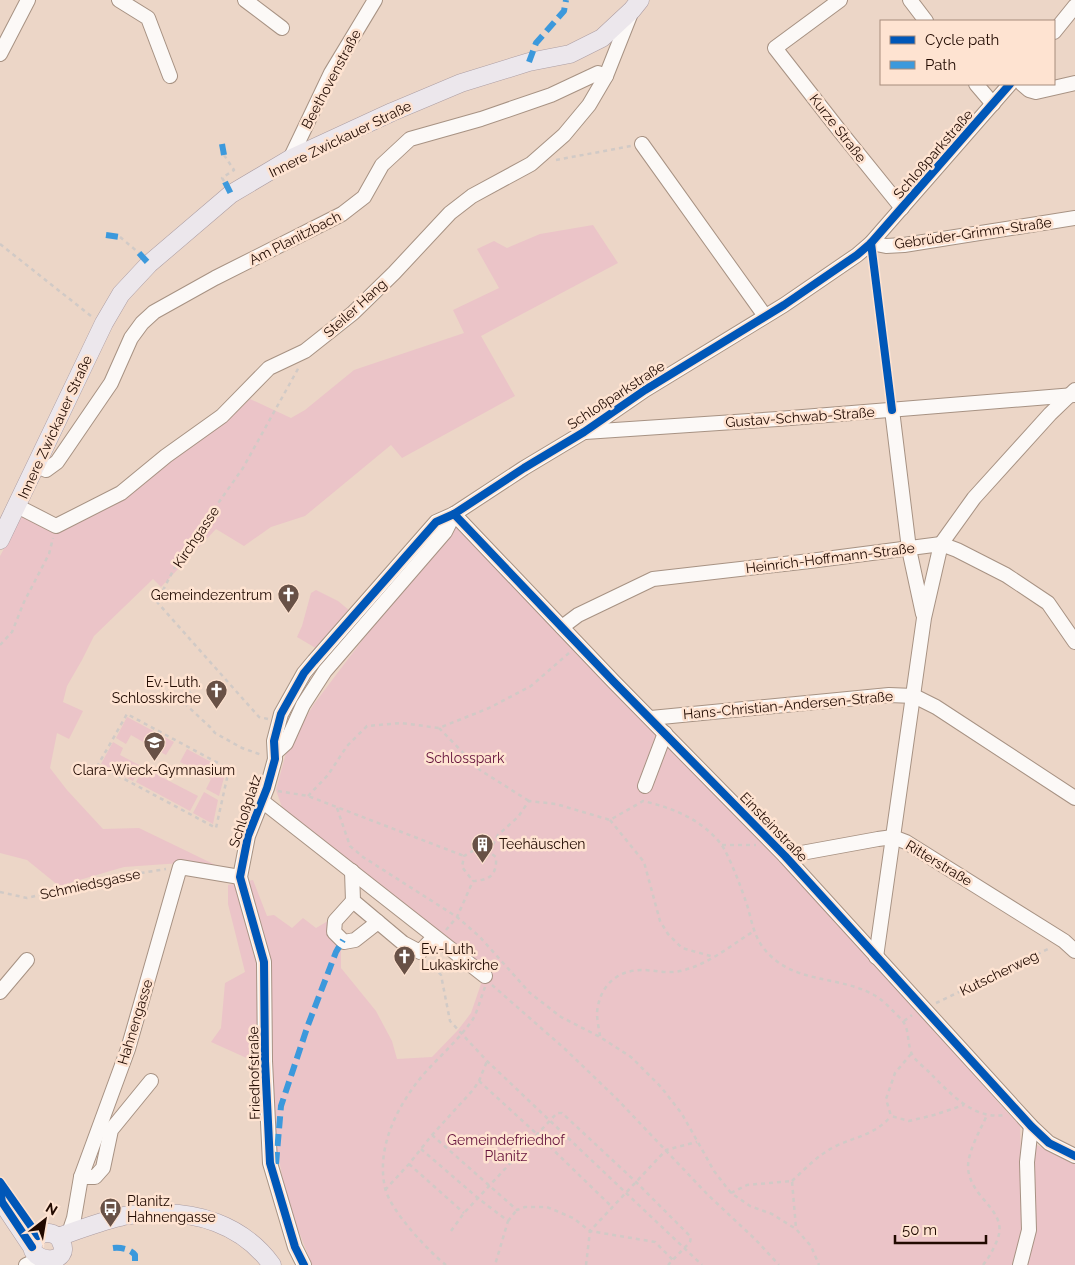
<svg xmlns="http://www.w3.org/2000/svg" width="1075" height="1265" font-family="Raleway,sans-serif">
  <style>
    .green { fill: #ebc4c8 }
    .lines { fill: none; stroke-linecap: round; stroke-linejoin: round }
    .minor-casing { stroke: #a79283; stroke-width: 16 }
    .major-casing { stroke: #ac9da2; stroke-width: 19 }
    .path { stroke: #d1cac6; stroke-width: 2.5; stroke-dasharray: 4 4; stroke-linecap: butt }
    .minor { stroke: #fcf9f7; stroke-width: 14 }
    .major { stroke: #ece7ec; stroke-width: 18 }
    .quiet { stroke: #3c99dc; stroke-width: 6; stroke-dasharray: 12 6; stroke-linecap: butt }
    .cycleway-casing { stroke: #fee3d1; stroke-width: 11 }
    .cycleway { stroke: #0057b8; stroke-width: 8 }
    .labels { text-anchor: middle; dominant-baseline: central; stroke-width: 5; stroke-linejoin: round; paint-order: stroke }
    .street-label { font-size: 14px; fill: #210a00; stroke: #fee3d1 }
    .poi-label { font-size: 14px; fill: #210a00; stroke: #fee3d1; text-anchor: start }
    .park-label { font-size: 14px; fill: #65133c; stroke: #fee3d1 }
  </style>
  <rect width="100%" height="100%" fill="#ecd6c7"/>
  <g class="green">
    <path d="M593,225L618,263L481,336L515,396L402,458L391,445L305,516L271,527L244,546L216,529L161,587L153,579L94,636L82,660L67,686L63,702L83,711L69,739L57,733L50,768L67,790L103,829L139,828L230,872L181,863L124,867L59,886L27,860L0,853V556L23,514L52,532L63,528L120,495L227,421L250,399L291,418L305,410L354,370L464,333L453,310L499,288L477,249L494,241L507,248L540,234Z"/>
    <path d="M456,525L577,654L778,858L928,1023L1007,1112L1020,1125L1023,1241L1014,1265H312L287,1201L280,1165L271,1134L268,1063L251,1060L211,1042L221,1028L225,983L245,972L228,904V885L253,880L267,916L274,915L292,928L303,918L316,928L328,921L341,927V968L376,1011L392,1041L397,1059L432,1057L458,1030L471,1013L482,981L284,813L276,790L287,749L314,704L395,597Z"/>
    <path d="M316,590L338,601L350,611L319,650L297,637L302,626L311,593Z"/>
    <path d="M127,717L174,742L166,755L131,735L126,744L116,738Z"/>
    <path d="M113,742L123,748L120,755L141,766L133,781L101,764Z"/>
    <path d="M187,749L226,770L219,796L206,789L211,779L180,762Z"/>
    <path d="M144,768L198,796L190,811L136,782Z"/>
    <path d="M204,792L218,800L213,824L193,813Z"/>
    <path d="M1033,1143L1065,1159L1075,1162V1265H1025Z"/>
  </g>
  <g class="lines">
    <defs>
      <g id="minor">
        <path d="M119,0L148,18L170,76"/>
        <path d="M245,0L282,28"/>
        <path d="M840,0L775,48L839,130L902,208"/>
        <path d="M910,0L926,21"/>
        <path d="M1054,32L1075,6"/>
        <path d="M0,54L28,0"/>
        <path d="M976,84L993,104"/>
        <path d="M1022,84L1029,90L1036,92L1075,83"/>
        <path d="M642,144L765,316"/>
        <path d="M290,159L331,73L375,0"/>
        <path d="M871,243L886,246L904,245L1075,218"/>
        <path d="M892,410L909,549L923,614"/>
        <path d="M585,432L778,419L1074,395"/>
        <path d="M37,466L46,470L57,462L111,383L131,338L142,323L154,312L215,278L342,214L364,197L382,165L410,139L481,119L551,95L598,73L606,76"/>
        <path d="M17,506L56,526L121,493L166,456L222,416L269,368L305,351L353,313L394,273L450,213L472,196L531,164L564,135L589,105L606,76L631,13"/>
        <path d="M454,514L614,682L785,856L1031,1126L1049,1143L1075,1156"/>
        <path d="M562,627L578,615L653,579L810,561L941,544L957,550L1006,575L1048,603L1075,642"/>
        <path d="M651,718L889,695L914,696L936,707L1075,798"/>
        <path d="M275,753L286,743L303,705L325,671L445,532L454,514"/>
        <path d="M645,786L665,733"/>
        <path d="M262,801L485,976"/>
        <path d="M785,856L878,839L893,837L906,842L1064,941L1075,951"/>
        <path d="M352,871L353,901L403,943L420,952L434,937"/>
        <path d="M353,901L335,921L334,932L344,942L355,940L378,922"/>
        <path d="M876,957L924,618L941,544L974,498L1050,414L1075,390"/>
        <path d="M0,992L27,960"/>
        <path d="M81,1177H95L103,1168L111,1130L151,1081"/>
        <path d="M69,1233L74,1218L81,1177L128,1049L180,867L240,877"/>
        <path d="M26,1265L37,1260"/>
        <path d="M304,1265L295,1247L270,1163L265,1061L264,962L240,877L248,836L267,788L275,759L274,741L281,714L304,673L314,661L436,522L454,514L524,468L584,432L645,390L784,305L857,255L871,243L1010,84"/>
        <path d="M1020,1265L1029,1230L1027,1162L1031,1126"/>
      </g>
      <g id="major">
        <path d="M0,540L104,323L121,294L149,264L231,194L290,159L392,112L461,83L529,62L570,54L602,38L632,10L640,0"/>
        <path d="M0,1189L2,1202L32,1247C35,1265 72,1263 61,1242C60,1238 56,1235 53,1234C42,1230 34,1238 32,1247"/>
        <path d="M58,1237C78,1230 99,1222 120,1217C128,1214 138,1215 147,1214C195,1210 242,1224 272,1265"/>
      </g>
    </defs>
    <use href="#minor" class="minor-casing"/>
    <use href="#major" class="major-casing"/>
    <g class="path">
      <path d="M224,155L234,170L222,178L224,181"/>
      <path d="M556,160L631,146"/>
      <path d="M120,237L139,253"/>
      <path d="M0,244L91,316"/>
      <path d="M0,645L12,632L24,602L49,554L53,538"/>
      <path d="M191,692L182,701L210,727L215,733L242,748L262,755"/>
      <path d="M268,719L259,717L157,602L180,557L243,468L299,367"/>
      <path d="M439,728L480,770L529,801"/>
      <path d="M229,769L216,828L98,765L127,714L229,769L232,776"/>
      <path d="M278,791L308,796L464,856"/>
      <path d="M308,796L328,775L347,746L367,726L401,723L439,728L489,708L531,686L569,653"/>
      <path d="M337,808L350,846L363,857L457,917L479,936L530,993L561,1017L600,1037L631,1057L661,1087L682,1114L714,1171L731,1193L750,1206L772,1214L796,1229L811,1246L819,1265"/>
      <path d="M610,820L644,862L660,921L668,934L682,948L714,957"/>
      <path d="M722,845H756"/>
      <path d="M489,852L498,835L518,817L529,801L556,804L610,820L643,801C673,808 701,819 721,844C728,853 741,887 745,899C751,915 752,932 762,946C790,985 836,974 874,995C882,999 890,1008 897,1015C911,1027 906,1037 911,1052C913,1059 924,1067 929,1072C949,1092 973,1120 1004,1115"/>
      <path d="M0,892L27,898L109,878L166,869"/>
      <path d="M446,930L457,917L473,881C490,880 497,875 496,857L489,852L476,849L464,856L462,867L473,881"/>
      <path d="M428,961L441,975L450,1021L487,1061L702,1265"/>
      <path d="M492,985L565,1049L616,1098L708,1195L755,1239L779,1265"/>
      <path d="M936,1003L1050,948"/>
      <path d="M904,1021L912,1015"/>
      <path d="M600,1036C599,1029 597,1020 597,1013C599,987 616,970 642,970C654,970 668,974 680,971C708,965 730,946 754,931"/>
      <path d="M911,1054L895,1073L886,1099L891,1116L909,1121L934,1115L964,1105"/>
      <path d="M479,1081L538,1135L612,1207"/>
      <path d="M432,1135L517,1210L525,1207H547L573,1218L590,1231L655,1242L673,1260"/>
      <path d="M421,1149L479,1199L508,1221L495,1265"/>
      <path d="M409,1164L464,1213"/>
      <path d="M792,1181C806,1168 819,1154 836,1146C857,1136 875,1135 891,1116"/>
      <path d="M385,1190L409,1164L432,1135L473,1090L479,1081L487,1061"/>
      <path d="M731,1193L747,1185L792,1181L796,1228"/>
      <path d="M508,1221L516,1211"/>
      <path d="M451,1231L464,1213L557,1113H562L636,1182L691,1237L690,1242L668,1265"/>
      <path d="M446,1265C428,1251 390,1210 385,1188C377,1151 393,1115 415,1085C432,1062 457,1043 473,1019C478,1010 481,997 485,987"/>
      <path d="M586,1265L590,1231L666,1150L697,1142"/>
      <path d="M983,1265C988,1259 992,1252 995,1245C1012,1213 976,1203 969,1174C964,1157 980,1131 987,1115"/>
    </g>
    <use href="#minor" class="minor"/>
    <use href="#major" class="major"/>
    <g class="quiet">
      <path d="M529,62L536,43L564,11L566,0"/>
      <path d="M222,144L224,155"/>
      <path d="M225,182L231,194"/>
      <path d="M106,235L120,237"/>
      <path d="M139,253L149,264"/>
      <path d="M276,1164L281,1106L308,1025L336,952L343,940"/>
      <path d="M113,1248C120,1247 131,1249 135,1255V1264"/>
    </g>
    <defs>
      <g id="cycleway">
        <path d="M871,243L892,410"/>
        <path d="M454,514L614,682L785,856L1031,1126L1049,1143L1075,1156"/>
        <path d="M0,1182L38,1236"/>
        <path d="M0,1189L2,1202L32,1247"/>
        <path d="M304,1265L295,1247L270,1163L265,1061L264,962L240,877L248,836L267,788L275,759L274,741L281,714L304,673L314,661L436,522L454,514L524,468L584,432L645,390L784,305L857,255L871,243L1010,84"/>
      </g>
    </defs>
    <use href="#cycleway" class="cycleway-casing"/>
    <use href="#cycleway" class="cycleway"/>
  </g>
  <defs>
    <symbol id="church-pin" viewBox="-11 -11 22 30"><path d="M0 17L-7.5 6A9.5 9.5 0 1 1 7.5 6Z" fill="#685146" stroke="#fee3d1"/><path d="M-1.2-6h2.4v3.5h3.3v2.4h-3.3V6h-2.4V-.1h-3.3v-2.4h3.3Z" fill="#fff"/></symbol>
    <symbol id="school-pin" viewBox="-11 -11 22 30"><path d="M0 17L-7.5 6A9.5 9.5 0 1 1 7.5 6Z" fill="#685146" stroke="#fee3d1"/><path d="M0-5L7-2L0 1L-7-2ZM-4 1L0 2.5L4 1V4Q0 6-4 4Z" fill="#fff"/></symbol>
    <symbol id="building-pin" viewBox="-11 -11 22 30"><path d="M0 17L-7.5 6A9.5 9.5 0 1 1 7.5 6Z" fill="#685146" stroke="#fee3d1"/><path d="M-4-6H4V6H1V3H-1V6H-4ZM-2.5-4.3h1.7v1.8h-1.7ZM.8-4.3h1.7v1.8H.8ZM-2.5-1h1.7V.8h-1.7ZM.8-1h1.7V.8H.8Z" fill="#fff"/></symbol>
    <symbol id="bus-pin" viewBox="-11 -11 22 30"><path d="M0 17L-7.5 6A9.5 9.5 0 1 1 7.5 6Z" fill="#685146" stroke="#fee3d1"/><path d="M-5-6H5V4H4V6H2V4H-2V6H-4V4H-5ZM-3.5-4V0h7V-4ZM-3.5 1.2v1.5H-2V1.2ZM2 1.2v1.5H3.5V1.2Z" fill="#fff"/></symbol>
  </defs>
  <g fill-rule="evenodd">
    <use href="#church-pin" x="276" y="582" width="25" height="34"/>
    <use href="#church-pin" x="204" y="678" width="25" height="34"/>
    <use href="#school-pin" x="142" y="730" width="25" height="34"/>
    <use href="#building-pin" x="470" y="832" width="25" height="34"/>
    <use href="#church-pin" x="392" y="944" width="25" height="34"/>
    <use href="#bus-pin" x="98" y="1196" width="25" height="34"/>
  </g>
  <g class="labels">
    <g class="street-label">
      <text transform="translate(331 79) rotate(-62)">Beethovenstraße</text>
      <text transform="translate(838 128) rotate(52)">Kurze Straße</text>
      <text transform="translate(340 139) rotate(-26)">Innere Zwickauer Straße</text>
      <text transform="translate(933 154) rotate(-49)">Schloßparkstraße</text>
      <text transform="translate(973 233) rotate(-8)">Gebrüder-Grimm-Straße</text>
      <text transform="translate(295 238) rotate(-27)">Am Planitzbach</text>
      <text transform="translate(355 308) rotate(-42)">Steiler Hang</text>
      <text transform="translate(616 395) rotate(-33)">Schloßparkstraße</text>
      <text transform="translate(800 417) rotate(-4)">Gustav-Schwab-Straße</text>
      <text transform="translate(55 427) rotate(-65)">Innere Zwickauer Straße</text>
      <text transform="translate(196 537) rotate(-56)">Kirchgasse</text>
      <text transform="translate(830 558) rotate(-7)">Heinrich-Hoffmann-Straße</text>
      <text transform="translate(788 705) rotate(-5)">Hans-Christian-Andersen-Straße</text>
      <text transform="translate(245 811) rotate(-72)">Schloßplatz</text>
      <text transform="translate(774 827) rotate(46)">Einsteinstraße</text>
      <text transform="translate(939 863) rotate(31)">Ritterstraße</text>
      <text transform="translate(90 884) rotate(-12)">Schmiedsgasse</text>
      <text transform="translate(999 973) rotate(-26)">Kutscherweg</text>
      <text transform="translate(135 1022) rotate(-73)">Hahnengasse</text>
      <text transform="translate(254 1073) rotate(-91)">Friedhofstraße</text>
    </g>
    <g class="poi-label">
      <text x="272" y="595" text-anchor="end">Gemeindezentrum</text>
      <text x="201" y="682" text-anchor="end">Ev.-Luth.<tspan x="201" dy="16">Schlosskirche</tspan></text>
      <text x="154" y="770" text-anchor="middle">Clara-Wieck-Gymnasium</text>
      <text x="499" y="844">Teehäuschen</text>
      <text x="421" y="949">Ev.-Luth.<tspan x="421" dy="16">Lukaskirche</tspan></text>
      <text x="127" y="1201">Planitz,<tspan x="127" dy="16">Hahnengasse</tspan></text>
    </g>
    <g class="park-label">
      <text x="465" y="758">Schlosspark</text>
      <text x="506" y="1140">Gemeindefriedhof<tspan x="506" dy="16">Planitz</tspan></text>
    </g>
  </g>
  <rect x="880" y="20" width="175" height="65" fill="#fee3d1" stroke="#a68c7d"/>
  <rect x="890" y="36" width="25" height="8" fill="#0057b8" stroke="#a68c7d"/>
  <text x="925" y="45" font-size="15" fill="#210a00">Cycle path</text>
  <rect x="890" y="61" width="25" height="8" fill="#3c99dc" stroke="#a68c7d"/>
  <text x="925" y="70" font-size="15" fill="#210a00">Path</text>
  <g transform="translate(45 1220) rotate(31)" stroke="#fee3d1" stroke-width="4" paint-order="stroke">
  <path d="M0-4L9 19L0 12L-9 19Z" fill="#210a00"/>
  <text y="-8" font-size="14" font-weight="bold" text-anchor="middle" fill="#210a00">N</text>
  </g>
  <path d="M895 1235v8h91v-8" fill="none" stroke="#210a00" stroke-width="2.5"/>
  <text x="902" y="1235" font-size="15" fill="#210a00" stroke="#fee3d1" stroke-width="4" paint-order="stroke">50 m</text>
</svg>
